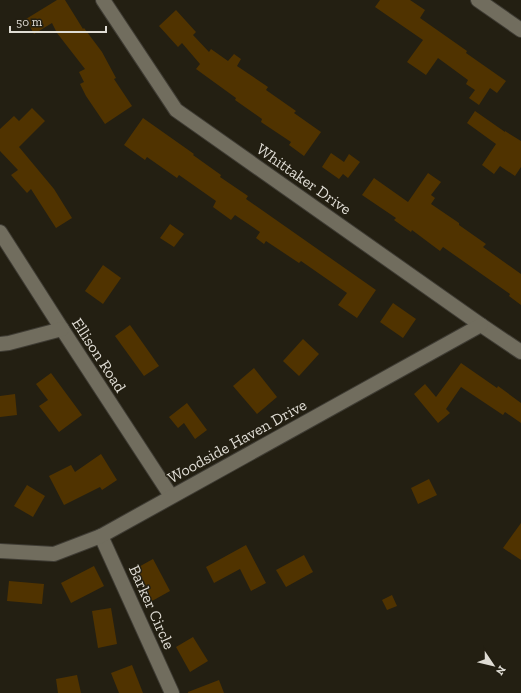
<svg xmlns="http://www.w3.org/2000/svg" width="521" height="693" font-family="'Zilla Slab',serif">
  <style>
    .building { fill: #503300 }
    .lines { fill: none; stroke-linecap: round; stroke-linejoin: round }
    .minor-casing { stroke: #3f3c34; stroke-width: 16 }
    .minor { stroke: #716d5e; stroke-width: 14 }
    .labels { text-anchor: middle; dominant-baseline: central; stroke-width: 3; stroke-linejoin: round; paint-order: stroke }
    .street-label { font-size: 16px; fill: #dfdcd4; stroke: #231f12 }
  </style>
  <rect width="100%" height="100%" fill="#231f12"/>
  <g class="building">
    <path d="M57,0H65L83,29L84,28L102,52L116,78L114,79L132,106L105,124L86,96L80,84L84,82L79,72L85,69L57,33L52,23L34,34L26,19Z"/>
    <path d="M380,0H410L425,10L420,18L467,51L466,53L506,81L497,93L490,88L479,105L469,98L475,90L466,84L468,80L438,58L426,75L407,62L423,40L375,7Z"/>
    <path d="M176,10L196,32L193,35L209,52L211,49L228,61L234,54L241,59L237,66L268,87L266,90L296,111L294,113L321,132L304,156L289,145L291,142L261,122L262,119L235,100L236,98L196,69L200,64L182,43L178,47L159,26Z"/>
    <path d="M32,108L45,121L19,147L54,189L72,218L56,228L31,189L27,193L11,175L18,170L0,151V129L14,116L19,121Z"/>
    <path d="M475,111L505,132V131L521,141V167L515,176L500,166L494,174L482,165L496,144L467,123Z"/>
    <path d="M143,118L194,154L193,155L221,175L220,177L248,196L246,199L376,290L357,318L338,305L347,293L301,261L299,263L266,241L264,244L256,238L260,232L235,215L231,220L213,207L216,201L179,175L177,178L147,157L145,160L124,145Z"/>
    <path d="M331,153L344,162L349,154L360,162L348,178L343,174L339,179L322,167Z"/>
    <path d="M428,173L441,182L431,195L435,198L431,204L459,223V225L486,244L483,247L521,274V305L509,296L510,294L443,247L440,251L412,230L411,232L394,220L396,218L362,195L374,178L408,202Z"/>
    <path d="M170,224L184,234L174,247L160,238Z"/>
    <path d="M103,265L121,278L103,304L85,291Z"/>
    <path d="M393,303L416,319L403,338L380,322Z"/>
    <path d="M130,325L159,366L144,376L115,336Z"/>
    <path d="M303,339L319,354L299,376L283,361Z"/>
    <path d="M461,363L497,388L498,386L521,403V423L505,412L503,415L461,387L446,409L450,413L438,423L414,394L425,384L436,397Z"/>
    <path d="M254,368L277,397L257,414L233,386Z"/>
    <path d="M51,373L82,415L59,432L39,406L48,400L36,384Z"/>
    <path d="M15,394L17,415L0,417V396Z"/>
    <path d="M187,403L207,430L195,439L184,423L178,428L169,417Z"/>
    <path d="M101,454L117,480L102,490L100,487L64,505L49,476L71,465L75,472Z"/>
    <path d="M429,479L437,495L418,504L411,488Z"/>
    <path d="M27,485L45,496L33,517L14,506Z"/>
    <path d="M521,523V560L503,548Z"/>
    <path d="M246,545L266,583L251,591L240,569L214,583L206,567Z"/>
    <path d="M304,555L313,572L286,587L276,570Z"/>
    <path d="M153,559L170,591L152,601L135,569Z"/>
    <path d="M94,566L104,586L71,603L61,583Z"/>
    <path d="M9,581L44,584L42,604L7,601Z"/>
    <path d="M392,595L397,606L387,610L382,600Z"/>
    <path d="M111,608L117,644L98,648L92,611Z"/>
    <path d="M193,637L208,661L190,672L176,647Z"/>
    <path d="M132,665L143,693H119L111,673Z"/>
    <path d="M77,675L81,693H58L56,679Z"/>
    <path d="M219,680L224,693H188V692Z"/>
  </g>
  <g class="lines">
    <defs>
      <g id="minor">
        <path d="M103,0L176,110L481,325L521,352"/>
        <path d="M478,0L521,30"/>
        <path d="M0,232L62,329L171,496"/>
        <path d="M0,344L9,343L62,329"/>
        <path d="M101,536L172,693"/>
        <path d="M0,551L54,554L101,536L481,325"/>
      </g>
    </defs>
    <use href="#minor" class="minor-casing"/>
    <use href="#minor" class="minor"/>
  </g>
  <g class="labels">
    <g class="street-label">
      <text transform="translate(304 179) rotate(35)">Whittaker Drive</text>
      <text transform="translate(99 355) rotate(57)">Ellison Road</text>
      <text transform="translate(237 441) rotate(-29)">Woodside Haven Drive</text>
      <text transform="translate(152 607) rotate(66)">Barker Circle</text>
    </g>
  </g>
  <g transform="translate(493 665) rotate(125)" stroke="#231f12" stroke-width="3" paint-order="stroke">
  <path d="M0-3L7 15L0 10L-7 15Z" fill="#dfdcd4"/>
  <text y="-6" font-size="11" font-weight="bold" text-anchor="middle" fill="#dfdcd4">N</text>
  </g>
  <path d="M10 26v6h96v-6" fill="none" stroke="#dfdcd4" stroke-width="2"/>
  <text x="16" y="26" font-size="12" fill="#dfdcd4" stroke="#231f12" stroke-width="3" paint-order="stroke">50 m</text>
</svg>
